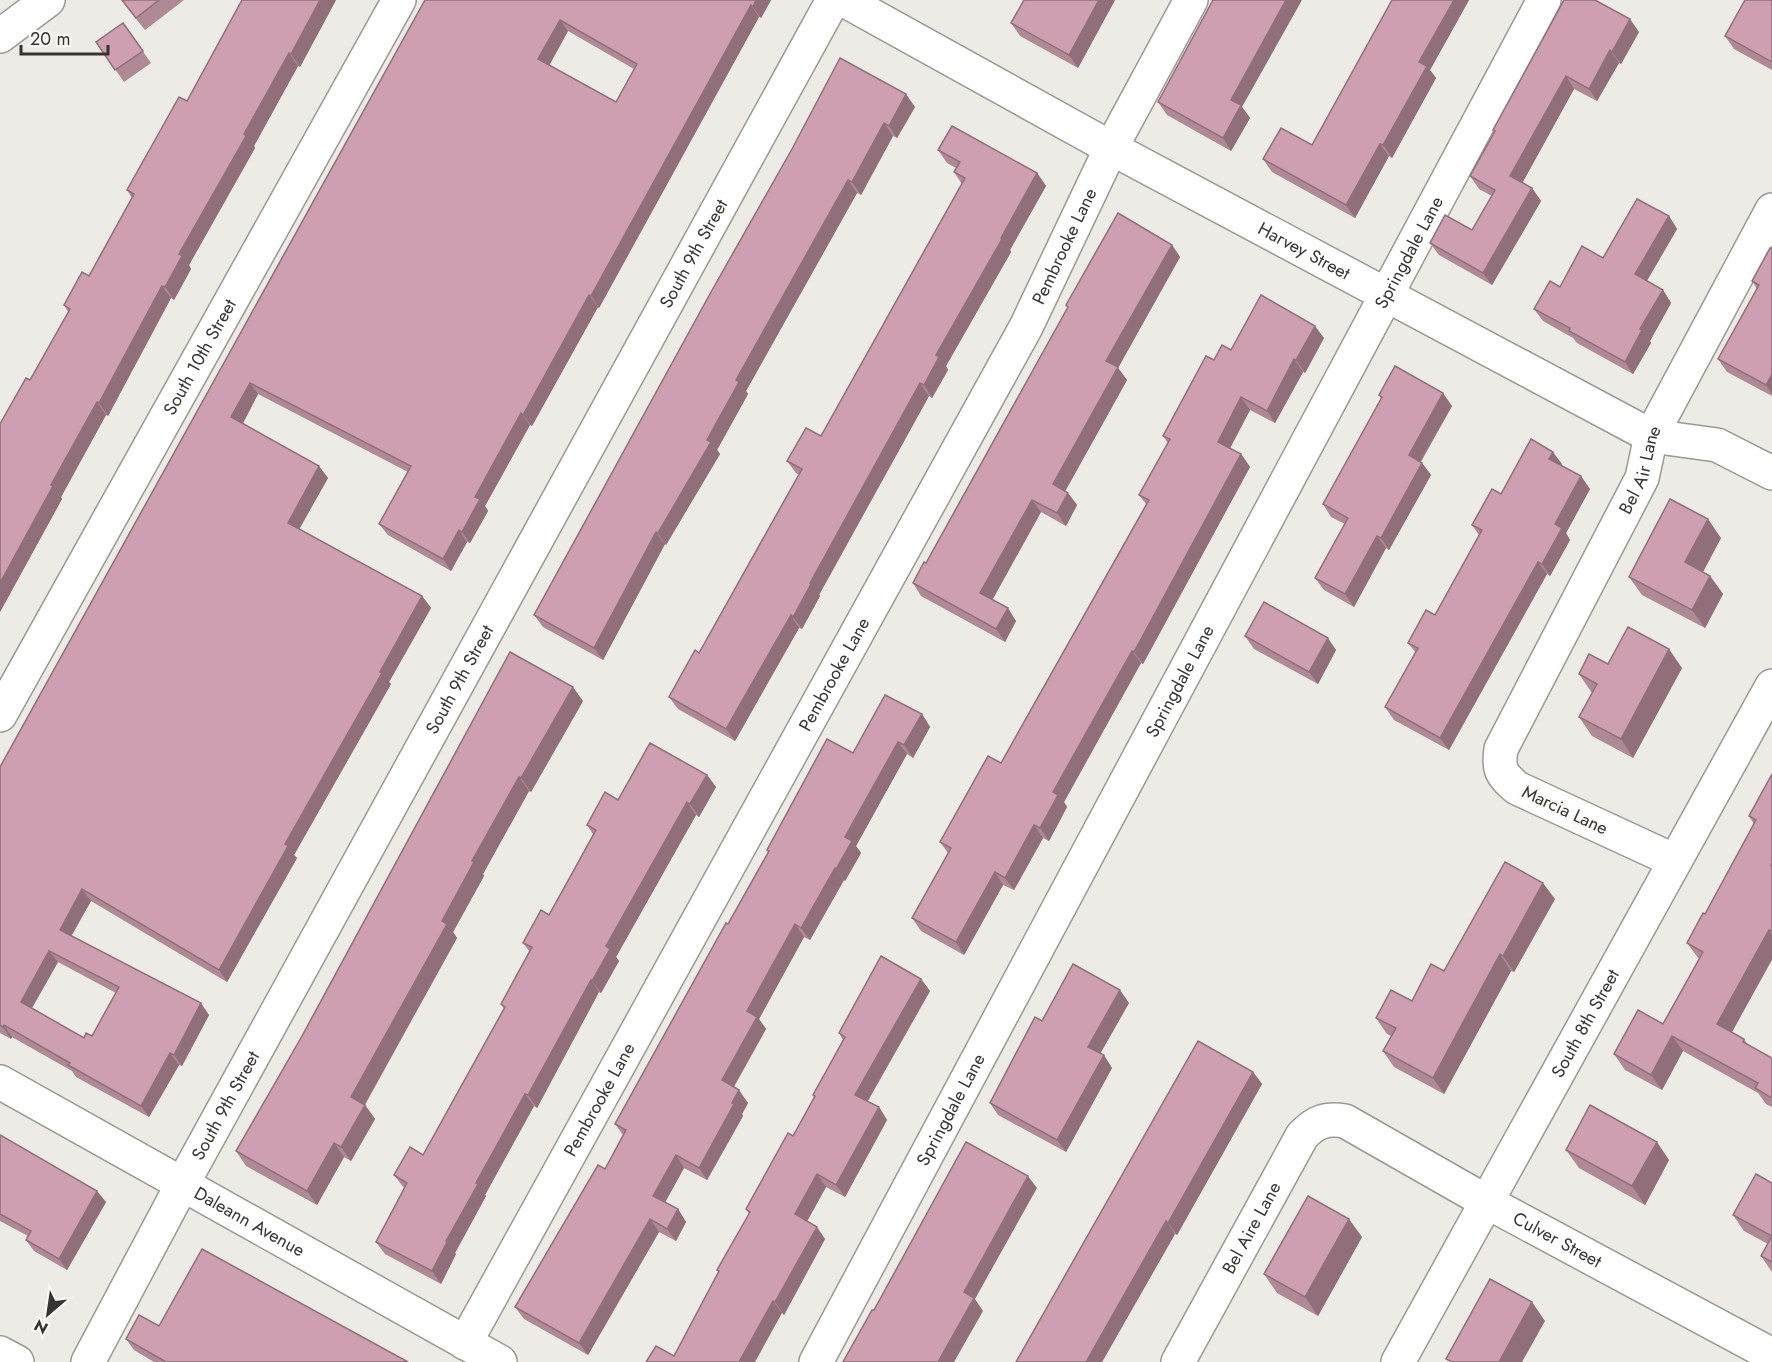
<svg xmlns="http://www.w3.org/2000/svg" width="1772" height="1362" font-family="Jost,sans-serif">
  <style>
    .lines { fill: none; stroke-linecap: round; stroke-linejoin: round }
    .street-casing { stroke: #9a9993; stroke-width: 36 }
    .street { stroke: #fff; stroke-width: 33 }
    .wall { fill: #b08997; fill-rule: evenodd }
    .shaded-wall { fill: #906f7b }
    .building { fill: #cd9fb0; stroke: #906f7b; stroke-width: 1.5; fill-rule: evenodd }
    .labels { text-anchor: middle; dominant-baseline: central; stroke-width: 4.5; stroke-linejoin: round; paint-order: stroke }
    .street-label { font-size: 18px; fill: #353432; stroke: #f9f8f2 }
  </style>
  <rect width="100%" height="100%" fill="#ecebe5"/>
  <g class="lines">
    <defs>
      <g id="street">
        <path id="s1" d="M844,0L1111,148L1651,436L1717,445L1772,473"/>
        <path d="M0,36L48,0"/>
        <path id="s2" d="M0,715L399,0"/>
        <path id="s3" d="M1675,861L1517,788C1501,774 1498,770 1501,749L1642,478L1651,436L1772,210"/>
        <path id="s4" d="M0,1082L500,1362"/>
        <path id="s5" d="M465,1343L1026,327L1111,148L1191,0"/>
        <path d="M0,1353L17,1362"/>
        <path id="s6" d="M88,1362L183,1183L833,0"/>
        <path id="s7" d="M816,1362L1544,0"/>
        <path id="s8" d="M1178,1362L1302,1136C1315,1122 1325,1118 1345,1121L1487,1202L1772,1355"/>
        <path id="s9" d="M1398,1362L1772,686"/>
      </g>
    </defs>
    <use href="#street" class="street-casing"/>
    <use href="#street" class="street"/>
  </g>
  <g class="wall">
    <path d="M121,0H184L145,30Z"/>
    <path d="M336,0L300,67L298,66L254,146L255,148L189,265L191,269L174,300L171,298L108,416L106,415L61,497L62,499L0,612V424L30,380L68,312L64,305L89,276L132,198L127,190L187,101Z"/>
    <path d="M425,0H771L761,18L759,17L599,308L598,307L532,426L530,425L485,506L488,511L470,543L467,542L451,571L388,535L379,524L408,472L258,394L243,423L328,478L299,529L422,596L431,608L389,682L391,684L294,855L297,858L227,982L91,901L71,936L209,1015L182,1066L179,1065L149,1117L76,1077L72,1071L12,1037L11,1039L0,1033V767ZM568,31L634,69L616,102L549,66ZM58,962L116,993L92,1036L84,1038L32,1008Z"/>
    <path d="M1115,0L1078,68L1020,36L1011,23Z"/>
    <path d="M1392,0H1469L1430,70L1436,78L1392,158L1389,156L1355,218L1272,172L1263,159L1312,145Z"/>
    <path d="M1564,0L1639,32L1621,64L1619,63L1597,101L1574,89L1522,183L1532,188L1541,201L1492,285L1439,255L1430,243L1472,230L1492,196L1479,189L1470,176L1494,132L1493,130Z"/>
    <path d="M1772,0V70L1734,49L1725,36Z"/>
    <path d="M123,23L151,63L124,82L96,42Z"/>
    <path d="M1158,102L1242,107L1250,118L1231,151L1167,115Z"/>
    <path d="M915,107L897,138L893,136L861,195L857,193L746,391L748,394L717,450L720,454L666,545L665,544L603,660L543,627L534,615L792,149Z"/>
    <path d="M938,150L1037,173L1046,186L1010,250L1011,252L946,366L948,370L932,398L929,396L819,595L820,596L802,629L799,628L735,741L678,709L669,697L699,653L799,475L796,473L787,461L821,436L962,184L954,172L956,168L947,163Z"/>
    <path d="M1669,216L1677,229L1647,281L1663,290L1671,303L1650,341L1651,343L1633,374L1577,343L1573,338L1543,321L1534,309L1560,287L1603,258Z"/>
    <path d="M1172,245L1180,257L1118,368L1127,380L1065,491L1068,493L1077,505L1066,526L1041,512L992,600L1016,621L1005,642L921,596L913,583L926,563L1067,308L1066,305Z"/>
    <path d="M1772,249V396L1727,372L1718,359L1757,289L1752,281Z"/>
    <path d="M1324,338L1305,373L1303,372L1275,423L1250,410L1230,448L1241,454L1250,467L1143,664L1141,663L1064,802L1067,807L1049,841L1043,838L1014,890L1003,885L964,955L921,931L912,918L948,853L940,842L1001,763L1146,504L1139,495L1168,443L1163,436L1214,360L1231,350Z"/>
    <path d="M1379,395L1452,406L1421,462L1431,475L1389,550L1386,548L1354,607L1324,590L1315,578L1345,524L1331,517L1323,504L1381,399Z"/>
    <path d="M1562,464L1561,465L1590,489L1566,533L1570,540L1550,576L1547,574L1449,750L1394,720L1385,707L1416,653L1408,643L1435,615L1479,535L1472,525L1501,494Z"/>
    <path d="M1721,538L1703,572L1710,576L1723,594L1705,628L1642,595L1629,577Z"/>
    <path d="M1245,636L1336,650L1318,684L1254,649Z"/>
    <path d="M1608,664L1682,668L1633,758L1592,736L1579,717L1592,693L1579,674Z"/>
    <path d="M583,701L531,792L529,791L483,874L484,876L453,932L457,938L365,1105L375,1119L351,1161L344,1157L317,1205L246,1166L236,1151L302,1036Z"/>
    <path d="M922,714L930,727L913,758L907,754L856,846L861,853L845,881L844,880L810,940L804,937L759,1019L766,1029L734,1087L748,1103L742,1114L743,1116L707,1180L684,1168L665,1202L678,1209L686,1222L676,1241L659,1232L588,1355L524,1319L515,1307L605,1169L623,1135L615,1124L728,924L768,852L767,850L853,753Z"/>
    <path d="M1772,774V960L1732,1032L1744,1039L1748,1045L1772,1058V1107L1766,1104L1758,1093L1683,1051L1662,1090L1625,1070L1614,1054L1663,1024L1699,959L1687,943L1705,914L1754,824L1749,816Z"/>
    <path d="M707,775L716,787L699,817L696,815L616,957L619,961L601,993L599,992L537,1108L534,1106L485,1195L486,1196L455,1253L456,1254L441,1284L385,1254L376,1242L404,1188L394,1175L423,1155L504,1009L501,1004L530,952L523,943L549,915L593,834L587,825L618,800Z"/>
    <path d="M1555,899L1514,972L1511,971L1444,1094L1394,1067L1383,1051L1391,1036L1387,1034L1376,1018L1412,1001L1444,971Z"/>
    <path d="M921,979L930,991L868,1101L879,1107L887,1120L845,1197L826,1187L807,1221L825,1239L784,1315L782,1313L674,1356L719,1272L717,1270L749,1214L746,1209L793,1136L814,1097L813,1095L843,1040L839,1033Z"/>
    <path d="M1129,1003L1100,1054L1112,1068L1066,1152L998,1115L990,1103L1042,1021Z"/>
    <path d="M1253,1072L1262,1084L1177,1235L1175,1234L1102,1362H1016Z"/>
    <path d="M0,1135L106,1202L67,1270L34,1251L26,1240L28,1236L0,1221Z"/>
    <path d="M1566,1150L1669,1160L1645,1205L1579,1168Z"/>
    <path d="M1772,1183V1272L1761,1256L1768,1244L1744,1231L1733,1215Z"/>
    <path d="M1362,1237L1318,1316L1277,1293L1264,1274Z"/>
    <path d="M159,1326L408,1362H154L134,1350L126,1339Z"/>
  </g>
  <g class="shaded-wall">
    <path d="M320,0H336L300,67L291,54Z"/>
    <path d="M756,0H771L761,18L753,7Z"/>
    <path d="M1099,0H1115L1078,68L1069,55Z"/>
    <path d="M1286,0H1302L1242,107L1250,118L1231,151L1223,138L1231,100Z"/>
    <path d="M1454,0H1469L1430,70L1436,78L1392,158L1383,145L1419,62Z"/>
    <path d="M751,5L759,17L599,308L591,296Z"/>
    <path d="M1630,19L1639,32L1621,64L1612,52Z"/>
    <path d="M560,20L568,31L546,71L538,59Z"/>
    <path d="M1610,50L1619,63L1597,101L1589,89Z"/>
    <path d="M289,53L298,66L254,146L255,148L189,265L191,269L174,300L165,287L179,254Z"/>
    <path d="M1566,76L1574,89L1519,189L1510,176Z"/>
    <path d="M906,94L915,107L897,138L889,126Z"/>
    <path d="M884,123L893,136L861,195L852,182Z"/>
    <path d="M1380,144L1389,156L1355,218L1346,205Z"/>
    <path d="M1037,173L1046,186L1010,250L1011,252L946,366L948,370L932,398L924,385L936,355Z"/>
    <path d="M848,180L857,193L746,391L748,394L717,450L720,454L666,545L658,533L707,440L736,380Z"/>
    <path d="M1532,188L1541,201L1492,285L1483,273Z"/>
    <path d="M1669,216L1677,229L1643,287L1635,274Z"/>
    <path d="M1172,245L1180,257L1118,368L1127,380L1062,497L1053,484L1106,361Z"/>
    <path d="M162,286L171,298L108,416L99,403Z"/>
    <path d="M1663,290L1671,303L1650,341L1651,343L1633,374L1625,362L1640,329Z"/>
    <path d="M589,295L598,307L532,426L523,415Z"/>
    <path d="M1315,326L1324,338L1305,373L1296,360Z"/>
    <path d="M1294,359L1303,372L1275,423L1267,411Z"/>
    <path d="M1772,374V394L1766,385Z"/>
    <path d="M250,383L258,394L240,429L231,417Z"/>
    <path d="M920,383L929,396L819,595L820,596L802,629L793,617L810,583Z"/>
    <path d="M1443,393L1452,406L1417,467L1409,455Z"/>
    <path d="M1241,397L1250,410L1227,454L1218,442Z"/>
    <path d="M97,402L106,415L61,497L62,499L0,612V583L51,485Z"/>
    <path d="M521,413L530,425L485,506L488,511L470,543L462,532L475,497Z"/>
    <path d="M1553,452L1562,464L1558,471L1549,459Z"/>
    <path d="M1241,454L1250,467L1143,664L1134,652Z"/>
    <path d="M1422,463L1431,475L1389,550L1381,538Z"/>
    <path d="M319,466L328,478L296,535L288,523Z"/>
    <path d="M1581,476L1590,489L1566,533L1570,540L1550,576L1542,564L1555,524Z"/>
    <path d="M1068,493L1077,505L1066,526L1057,513Z"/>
    <path d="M1032,500L1041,512L989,606L980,593Z"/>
    <path d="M1708,519L1721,538L1698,581L1685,562Z"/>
    <path d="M459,530L467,542L451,571L443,559Z"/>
    <path d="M656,532L665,544L603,660L594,648Z"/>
    <path d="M1377,536L1386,548L1354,607L1345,594Z"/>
    <path d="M1538,562L1547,574L1449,750L1440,738Z"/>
    <path d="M1710,576L1723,594L1705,628L1692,610Z"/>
    <path d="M422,596L431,608L389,682L391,684L294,855L297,858L227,982L219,970L285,844Z"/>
    <path d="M1008,608L1016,621L1005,642L996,629Z"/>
    <path d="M791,615L799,628L735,741L726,729Z"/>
    <path d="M1328,638L1336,650L1318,684L1309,672Z"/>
    <path d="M1669,649L1682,668L1633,758L1621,739Z"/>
    <path d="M1132,651L1141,663L1064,802L1067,807L1049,841L1040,828L1053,792Z"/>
    <path d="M573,687L583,701L531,792L521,778Z"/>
    <path d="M922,714L930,727L913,758L904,745Z"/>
    <path d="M898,742L907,754L856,846L861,853L845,881L836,869L845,837Z"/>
    <path d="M707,775L716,787L699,817L690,804Z"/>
    <path d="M519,777L529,791L483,874L484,876L453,932L457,938L361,1111L351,1097L472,861Z"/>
    <path d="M687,802L696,815L616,957L619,961L601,993L592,981L606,946Z"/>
    <path d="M1034,825L1043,838L1014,890L1005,878Z"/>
    <path d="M835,868L844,880L810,940L801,928Z"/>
    <path d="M995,872L1003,885L964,955L956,942Z"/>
    <path d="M1543,883L1555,899L1514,972L1503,956Z"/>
    <path d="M82,889L91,901L68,942L60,930Z"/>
    <path d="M795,924L804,937L759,1019L766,1029L730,1093L722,1080L747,1011Z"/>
    <path d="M1769,930L1772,934V959L1728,1039L1717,1024Z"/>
    <path d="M49,951L58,962L29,1013L21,1002Z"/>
    <path d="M1500,954L1511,971L1444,1094L1433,1078Z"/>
    <path d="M921,979L930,991L864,1107L855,1095Z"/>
    <path d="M591,980L599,992L537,1108L528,1095Z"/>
    <path d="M1120,990L1129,1003L1097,1059L1088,1047Z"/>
    <path d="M201,1003L209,1015L182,1066L174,1055Z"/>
    <path d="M4,1025L12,1037L11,1039L3,1027Z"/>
    <path d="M1672,1036L1683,1051L1662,1090L1651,1075Z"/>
    <path d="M170,1053L179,1065L149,1117L141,1106Z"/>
    <path d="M1104,1055L1112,1068L1066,1152L1057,1140Z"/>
    <path d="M1253,1072L1262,1084L1177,1235L1168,1223Z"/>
    <path d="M739,1090L748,1103L742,1114L743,1116L707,1180L699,1168Z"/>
    <path d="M525,1094L534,1106L485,1195L486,1196L455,1253L456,1254L441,1284L432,1271L446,1241L476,1183Z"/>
    <path d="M365,1105L375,1119L351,1161L341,1147Z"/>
    <path d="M879,1107L887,1120L845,1197L836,1185Z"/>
    <path d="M1657,1142L1669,1160L1645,1205L1632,1186Z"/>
    <path d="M334,1143L344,1157L317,1205L307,1191Z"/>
    <path d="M676,1155L684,1168L662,1208L653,1196Z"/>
    <path d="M817,1174L826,1187L804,1227L795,1214Z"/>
    <path d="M1028,1176L1037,1188L975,1299L983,1311L954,1362H938L964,1292Z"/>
    <path d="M97,1191L106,1202L67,1270L59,1259Z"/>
    <path d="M678,1209L686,1222L676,1241L667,1229Z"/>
    <path d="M650,1219L659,1232L588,1355L579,1343Z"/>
    <path d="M1349,1219L1362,1237L1318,1316L1305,1297Z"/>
    <path d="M1166,1221L1175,1234L1102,1362H1086Z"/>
    <path d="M817,1227L825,1239L784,1315L775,1302Z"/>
    <path d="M773,1301L782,1313L755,1362H739Z"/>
    <path d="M1532,1302L1545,1321L1522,1362H1499Z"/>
  </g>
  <g class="building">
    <path d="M122,0H159L136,18Z"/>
    <path d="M242,0H320L291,54L289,53L244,134L246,136L179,254L182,256L165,287L162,286L99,403L97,402L51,485L53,486L0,583V424L26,378L30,380L70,309L64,305L82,272L89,276L134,194L127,190L160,131L179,97L187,101Z"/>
    <path d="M425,0H756L753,7L751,5L591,296L589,295L523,415L521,413L475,497L480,499L462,532L459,530L443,559L379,524L411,466L250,383L231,417L319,466L288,523L422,596L380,672L382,673L285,844L288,846L219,970L82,889L60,930L201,1003L174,1055L170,1053L141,1106L68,1065L70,1063L4,1025L3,1027L0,1025V767ZM560,20L637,64L616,102L538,59ZM49,951L119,987L92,1036L86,1033L84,1038L21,1002Z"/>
    <path d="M1024,0H1099L1069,55L1011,23Z"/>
    <path d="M1213,0H1286L1231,100L1241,105L1223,138L1158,102Z"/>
    <path d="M1392,0H1454L1419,62L1427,66L1383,145L1380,144L1346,205L1263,159L1281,128L1312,145Z"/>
    <path d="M1564,0H1595L1630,19L1612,52L1610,50L1589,89L1566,76L1510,176L1532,188L1483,273L1430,243L1445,215L1472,230L1495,190L1470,176L1495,131L1493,130Z"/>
    <path d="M1745,0H1772V62L1725,36Z"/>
    <path d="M123,23L143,51L115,70L96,42Z"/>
    <path d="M840,58L906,94L889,126L884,123L852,182L848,180L736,380L739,382L707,440L711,442L658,533L656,532L594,648L534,615L711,292L792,149Z"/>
    <path d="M952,126L1037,173L1001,238L1002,239L936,355L939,357L924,385L920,383L810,583L811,584L793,617L791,615L726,729L669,697L695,650L699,653L802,469L787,461L806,428L821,436L965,178L954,172L960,162L938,150Z"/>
    <path d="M1637,199L1669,216L1635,274L1663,290L1640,329L1642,330L1625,362L1569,331L1570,328L1534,309L1550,281L1560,287L1582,246L1603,258Z"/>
    <path d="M1118,213L1172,245L1106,361L1118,367L1053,484L1068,493L1057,513L1032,500L980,593L1008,608L996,629L913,583L924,562L926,563L1068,307L1066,305Z"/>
    <path d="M1770,248L1772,249V374L1766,385L1718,359L1759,285L1752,281Z"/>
    <path d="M1261,295L1315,326L1296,360L1294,359L1267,411L1241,397L1218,442L1241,454L1134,652L1132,651L1053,792L1058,795L1040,828L1034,825L1005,878L995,872L956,942L912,918L951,848L940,842L988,756L1001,763L1149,500L1139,495L1170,439L1163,436L1206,356L1214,360L1222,345L1231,350Z"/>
    <path d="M1395,366L1443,393L1409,455L1422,463L1381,538L1377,536L1345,594L1315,578L1348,518L1323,504L1382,397L1379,395Z"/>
    <path d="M1531,439L1553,452L1549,459L1581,476L1555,524L1562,528L1542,564L1538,562L1440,738L1385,707L1418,648L1408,643L1426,610L1435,615L1482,530L1472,525L1492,489L1501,494Z"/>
    <path d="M1670,499L1708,519L1685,562L1710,576L1692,610L1629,577Z"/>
    <path d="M1264,602L1328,638L1309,672L1245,636Z"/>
    <path d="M1628,627L1669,649L1621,739L1579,717L1597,684L1579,674L1589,654L1608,664Z"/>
    <path d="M510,652L573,687L521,778L519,777L472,861L474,862L442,921L447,924L351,1097L365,1105L341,1147L334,1143L307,1191L236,1151L302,1036Z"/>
    <path d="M885,695L922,714L904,745L898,742L845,837L852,841L836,869L835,868L801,928L795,924L747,1011L757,1017L722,1080L739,1090L732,1103L734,1104L699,1168L676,1155L653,1196L678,1209L667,1229L650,1219L579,1343L515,1307L598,1165L605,1169L626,1130L615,1124L726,923L728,924L769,851L767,850L827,739L853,753Z"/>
    <path d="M650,743L707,775L690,804L687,802L606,946L610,949L592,981L591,980L528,1095L525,1094L476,1183L478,1184L446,1241L447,1242L432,1271L376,1242L407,1183L394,1175L410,1147L423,1155L505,1007L501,1004L532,947L523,943L541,910L549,915L596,830L587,825L605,792L618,800Z"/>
    <path d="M1772,774V863L1771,866H1772V931L1769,930L1717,1024L1744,1039L1743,1042L1772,1058V1098L1755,1088L1758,1083L1672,1036L1651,1075L1614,1054L1638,1010L1663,1024L1703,952L1687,943L1703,913L1705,914L1756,820L1749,816Z"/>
    <path d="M1505,862L1543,883L1503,956L1500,954L1433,1078L1383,1051L1396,1028L1376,1018L1391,990L1412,1001L1431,964L1444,971Z"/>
    <path d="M881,956L921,979L855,1095L879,1107L836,1185L817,1174L795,1214L817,1227L775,1302L773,1301L739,1362H646L656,1346L674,1356L719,1271L717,1270L750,1212L746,1209L788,1133L793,1136L815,1096L813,1095L845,1037L839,1033Z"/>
    <path d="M1073,964L1120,990L1088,1047L1104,1055L1057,1140L990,1103L1035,1017L1042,1021Z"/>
    <path d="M1198,1041L1253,1072L1168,1223L1166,1221L1086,1362H1016Z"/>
    <path d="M1590,1105L1657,1142L1632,1186L1566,1150Z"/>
    <path d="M0,1135L97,1191L59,1259L26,1240L31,1231L0,1214Z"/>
    <path d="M966,1142L1028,1176L964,1292L974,1298L938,1362H843L872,1310H874Z"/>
    <path d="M1756,1174L1772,1183V1262L1761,1256L1772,1236L1733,1215Z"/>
    <path d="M1308,1196L1349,1219L1305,1297L1264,1274Z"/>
    <path d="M202,1249L408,1362H166L126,1339L139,1315L159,1326Z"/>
    <path d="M1490,1279L1532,1302L1499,1362H1452L1446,1359Z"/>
  </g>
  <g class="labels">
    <g class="street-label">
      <text stroke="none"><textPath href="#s5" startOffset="1250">Pembrooke Lane</textPath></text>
      <text stroke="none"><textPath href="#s1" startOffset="524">Harvey Street</textPath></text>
      <text stroke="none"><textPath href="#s7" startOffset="1258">Springdale Lane</textPath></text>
      <text stroke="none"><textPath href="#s6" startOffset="1263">South 9th Street</textPath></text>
      <text stroke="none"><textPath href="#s2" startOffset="410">South 10th Street</textPath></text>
      <text stroke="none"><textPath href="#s3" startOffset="532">Bel Air Lane</textPath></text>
      <text stroke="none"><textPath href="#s5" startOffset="764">Pembrooke Lane</textPath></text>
      <text stroke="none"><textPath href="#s6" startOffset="777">South 9th Street</textPath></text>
      <text stroke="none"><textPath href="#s7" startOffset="772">Springdale Lane</textPath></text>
      <text transform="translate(1565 810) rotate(25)">Marcia Lane</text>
      <text stroke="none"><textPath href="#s9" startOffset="387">South 8th Street</textPath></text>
      <text stroke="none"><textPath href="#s5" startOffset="278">Pembrooke Lane</textPath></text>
      <text stroke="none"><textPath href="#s6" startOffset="291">South 9th Street</textPath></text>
      <text stroke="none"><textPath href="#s7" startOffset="286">Springdale Lane</textPath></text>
      <text stroke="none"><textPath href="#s4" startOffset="286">Daleann Avenue</textPath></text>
      <text stroke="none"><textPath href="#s8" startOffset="153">Bel Aire Lane</textPath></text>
      <text stroke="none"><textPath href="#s8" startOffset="549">Culver Street</textPath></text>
    </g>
  </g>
  <g transform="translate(48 1314) rotate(209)" stroke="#f9f8f2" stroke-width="4.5" paint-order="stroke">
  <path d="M0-4.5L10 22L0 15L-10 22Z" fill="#353432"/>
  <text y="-9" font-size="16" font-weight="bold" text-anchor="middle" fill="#353432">N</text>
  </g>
  <path d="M21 45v9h87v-9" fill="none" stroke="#353432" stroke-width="3"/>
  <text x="30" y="45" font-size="18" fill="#353432" stroke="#f9f8f2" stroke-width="4.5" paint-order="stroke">20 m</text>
</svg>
